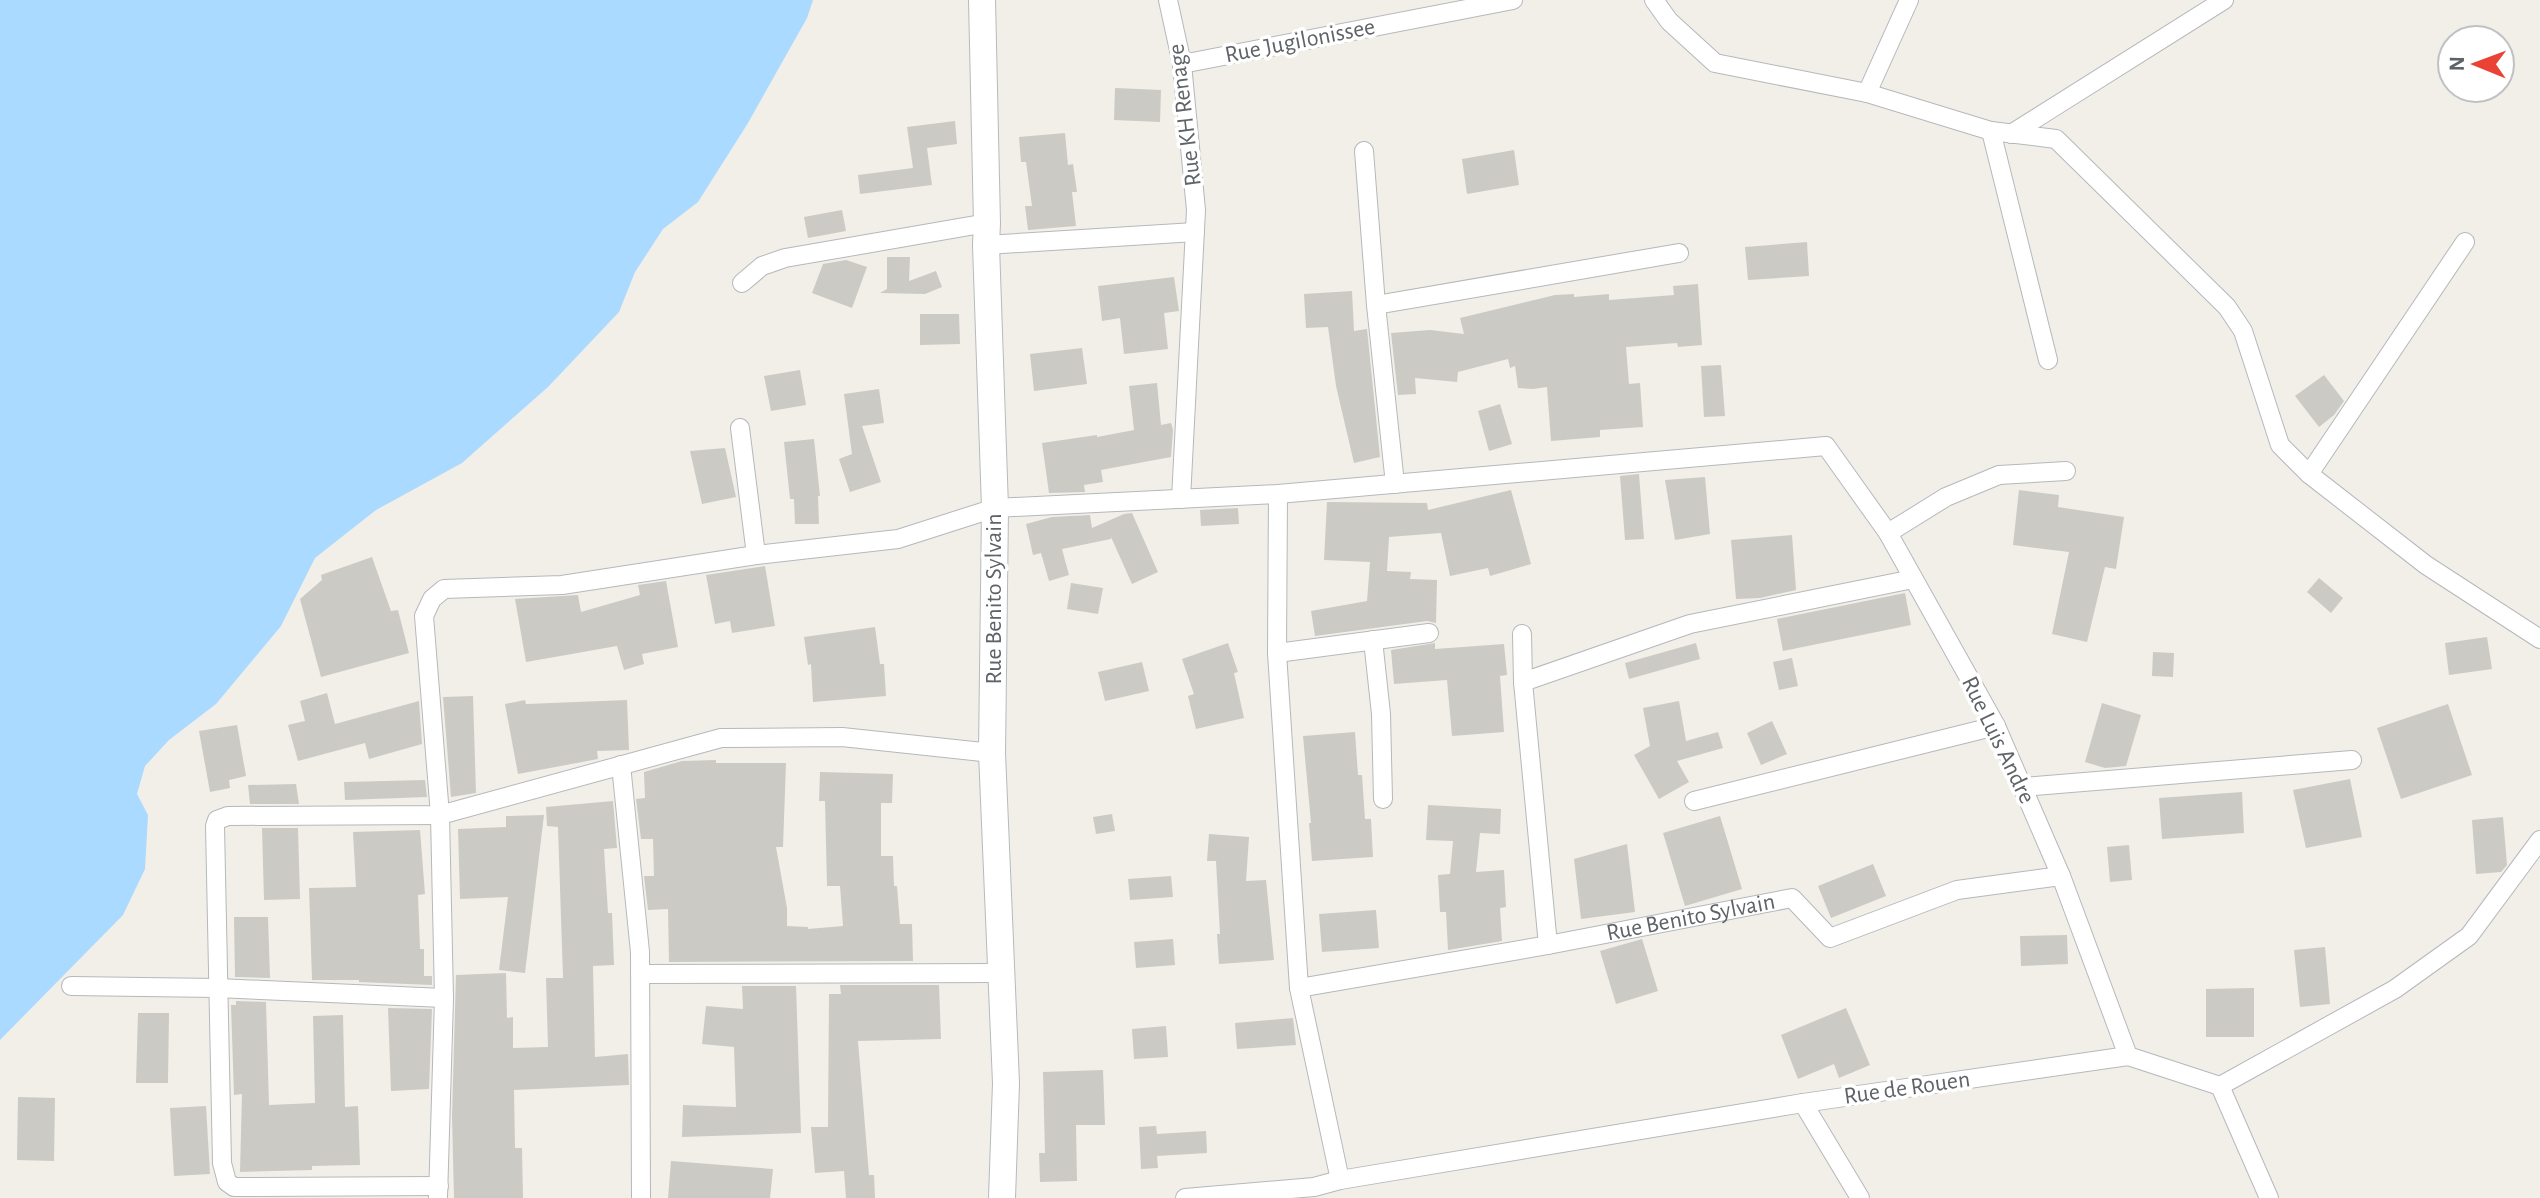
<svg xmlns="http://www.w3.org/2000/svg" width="2540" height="1198" font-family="'Alegreya Sans',sans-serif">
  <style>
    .water { fill: #aadaff }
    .building { fill: #cccac5 }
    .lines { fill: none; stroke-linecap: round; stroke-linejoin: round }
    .street-casing { stroke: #b5b8bc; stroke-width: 20 }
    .secondary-casing { stroke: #b6babf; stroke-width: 28 }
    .street { stroke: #fff; stroke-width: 18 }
    .secondary { stroke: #fff; stroke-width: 26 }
    .labels { text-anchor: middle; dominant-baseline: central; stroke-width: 7; stroke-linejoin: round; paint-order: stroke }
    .street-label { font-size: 24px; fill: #5f6368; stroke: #fff }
  </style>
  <rect width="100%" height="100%" fill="#f1efe8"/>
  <path class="water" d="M0,0H813L807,18L748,123L698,202L663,229L635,272L619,312L548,387L462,463L376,510L315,558L281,626L216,704L169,740L145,766L137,794L148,815L145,869L123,915L0,1040Z"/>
  <g class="building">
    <path d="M1115,88L1161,90L1160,122L1114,120Z"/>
    <path d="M955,121L957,144L927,148L932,185L860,194L858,175L913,168L907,127Z"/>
    <path d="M1065,133L1068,165L1073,164L1077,192H1072L1076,226L1028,230L1025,206H1032L1026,162H1021L1019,137Z"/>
    <path d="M1514,150L1519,185L1467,194L1462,159Z"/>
    <path d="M842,210L846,231L808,238L804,217Z"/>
    <path d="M1807,242L1809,276L1748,280L1745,247Z"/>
    <path d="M887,257H910L909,281L936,271L942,287L925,294L880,293L887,289Z"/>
    <path d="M846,260L867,267L852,308L812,293L823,264Z"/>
    <path d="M1174,277L1179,311L1164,313L1168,349L1124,354L1120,318L1102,321L1098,286Z"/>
    <path d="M1698,284L1702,345L1678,347L1677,343L1626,347L1629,384L1640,383L1643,427L1600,430V437L1551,441L1547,387L1533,389L1518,388L1515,366L1510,368L1508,359L1458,372L1457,382L1415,378L1416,394L1398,395L1391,333L1430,330L1464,334L1460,318L1555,295L1574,294V297L1609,294V300L1674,295L1673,286Z"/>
    <path d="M1352,291L1354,331L1367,329L1380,457L1354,463L1336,386L1328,327L1306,328L1304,294Z"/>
    <path d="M920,314H959L960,344L920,345Z"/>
    <path d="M1082,348L1087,384L1034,391L1030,354Z"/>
    <path d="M1721,365L1725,416L1704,417L1701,366Z"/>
    <path d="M800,370L806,405L771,411L764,376Z"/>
    <path d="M2324,375L2344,401L2334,415L2319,427L2295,396Z"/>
    <path d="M1157,383L1161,425L1171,423L1173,430L1171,457L1101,470L1103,482L1084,485L1085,492L1049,493L1042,443L1097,435V437L1134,430L1129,386Z"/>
    <path d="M879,389L884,423L862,426L881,482L850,492L839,459L852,454L844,394Z"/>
    <path d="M1500,404L1512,444L1489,451L1478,411Z"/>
    <path d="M814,439L820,496H818L819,524H795L794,499H790L784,442Z"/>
    <path d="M725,448L736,497L702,504L690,451Z"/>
    <path d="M1639,474L1644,539L1625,540L1620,476Z"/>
    <path d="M1705,477L1710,534L1675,540L1665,480Z"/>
    <path d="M1511,490L1531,564L1490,576L1488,568L1450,576L1441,533L1389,537L1387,571L1411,572L1410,579L1437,580L1436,623L1427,621L1315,636L1311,611L1367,601L1370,562L1324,560L1327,502L1427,503L1428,510Z"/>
    <path d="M2019,490L2059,495L2058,507L2124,517L2116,569L2105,567L2087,642L2052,634L2069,552L2013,545Z"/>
    <path d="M1238,508L1239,524L1201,526L1200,510Z"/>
    <path d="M1132,513L1158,572L1132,584L1111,537V539L1062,549L1069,575L1049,581L1041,553L1033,555L1026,524L1052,517L1090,515L1092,528L1124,514Z"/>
    <path d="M1792,535L1796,590L1760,598L1736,599L1731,540Z"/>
    <path d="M372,557L391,611L398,610L409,653L321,677L300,599L322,580L321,575Z"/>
    <path d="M765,566L775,626L732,633L730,621L715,624L706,575Z"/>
    <path d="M2319,578L2343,598L2331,613L2307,592Z"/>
    <path d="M666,581L678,647L642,654L644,664L624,670L617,646L526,662L515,599L578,595L581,612L640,595L638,585Z"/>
    <path d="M1071,583L1103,588L1098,614L1067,609Z"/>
    <path d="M1905,593L1911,625L1783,651L1777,619Z"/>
    <path d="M875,627L880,664H884L886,696L813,702L811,664L808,665L804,637Z"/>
    <path d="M2487,637L2492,669L2449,675L2445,643Z"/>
    <path d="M1228,643L1238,672L1234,673L1244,718L1196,729L1188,696L1194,694L1182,659Z"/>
    <path d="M1435,643V649L1504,644L1507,675L1500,676L1504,732L1452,736L1447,680L1394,684L1391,650Z"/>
    <path d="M1696,643L1700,659L1629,679L1625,663Z"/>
    <path d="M2153,652L2174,653L2173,677L2152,676Z"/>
    <path d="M1792,658L1798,686L1779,690L1773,662Z"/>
    <path d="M1142,662L1149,691L1105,701L1098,672Z"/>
    <path d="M327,693L335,724L419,701L422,744L369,759L365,743L298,761L288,725L305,721L300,701Z"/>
    <path d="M473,696L476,793L451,797L443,697Z"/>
    <path d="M525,700L526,704L627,700L629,750L597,751L598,759L518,774L505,704Z"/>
    <path d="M1679,701L1686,741L1718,732L1723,748L1677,761L1689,782L1659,799L1634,755L1650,746L1643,708Z"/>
    <path d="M2102,703L2141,715L2126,766L2105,768L2085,762Z"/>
    <path d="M2448,704L2472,775L2401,799L2377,728Z"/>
    <path d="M1772,721L1787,754L1761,765L1747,733Z"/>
    <path d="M237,725L246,776L229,780L230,788L210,792L199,731Z"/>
    <path d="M1355,732L1358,775H1362L1365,819H1371L1373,857L1312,861L1309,823H1311L1303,736Z"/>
    <path d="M716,760V763H786L783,847H776L787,908V926L808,927V929L843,926L840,886H827L825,801H819L820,772L893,774L892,803H881V856H893L894,886H897L900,924H912L913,961L669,962L668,909L648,910L644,876H654L653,839H641L636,799L645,798L644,772L682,761Z"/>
    <path d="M2350,779L2362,837L2306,848L2293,790Z"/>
    <path d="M425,780L427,797L345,800L344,782Z"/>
    <path d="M296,784L299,804H250L248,785Z"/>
    <path d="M2242,792L2244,833L2162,839L2159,798Z"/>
    <path d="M613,801L617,848L604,849L608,913H612L614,965L593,966L595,1057L628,1054L629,1085L514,1090L515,1148H522L523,1198H454L452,1116L456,975L506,973L507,1018L513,1017V1048L548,1047L546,978H563L558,827L547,826L546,807Z"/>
    <path d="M1428,805L1501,809L1500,834L1480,833L1476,872L1504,870L1506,907L1500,908L1502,941L1448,950L1446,912H1440L1438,875L1450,874L1453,841L1426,840Z"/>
    <path d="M1112,814L1115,831L1096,834L1093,817Z"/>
    <path d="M544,815L525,973L499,970L508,897L460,899L458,829L506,827V816Z"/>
    <path d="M1720,816L1742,889L1685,906L1663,833Z"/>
    <path d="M2503,817L2507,865L2501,872L2476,874L2472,820Z"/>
    <path d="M262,828H298L300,899L264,900Z"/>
    <path d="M420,830L425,894L418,895L420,949H424V976H432V985L359,982V980H312L309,888L356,887L353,832Z"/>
    <path d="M1209,834L1249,837L1246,881L1266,880L1274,960L1219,964L1217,934H1220L1216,861H1207Z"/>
    <path d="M1627,844L1635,912L1581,919L1574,859Z"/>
    <path d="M2129,845L2132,880L2110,882L2107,847Z"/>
    <path d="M1873,864L1886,896L1831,918L1818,886Z"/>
    <path d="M1171,876L1173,897L1130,900L1128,879Z"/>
    <path d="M1376,910L1379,948L1322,952L1319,914Z"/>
    <path d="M234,917H268L270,978L235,977Z"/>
    <path d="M2067,935L2068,964L2021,966L2020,936Z"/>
    <path d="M1173,939L1175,965L1136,968L1134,942Z"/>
    <path d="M1642,939L1658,991L1616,1004L1600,951Z"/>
    <path d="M2325,947L2330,1004L2300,1007L2294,950Z"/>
    <path d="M840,985H939L941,1039L858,1041L869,1175H874L875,1198H846L844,1171L815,1173L811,1127H828L829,994H841Z"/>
    <path d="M742,986H796L801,1133L682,1137L683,1105L736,1107L734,1047L702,1044L706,1006L743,1009Z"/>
    <path d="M2254,988V1037H2206V989Z"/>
    <path d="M236,1001L266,1002L269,1105L315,1103L313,1016L343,1015L345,1107L358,1106L360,1165L312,1166V1170L240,1172L242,1094L234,1095L231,1005H236Z"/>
    <path d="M388,1008L432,1009L429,1089L391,1091Z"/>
    <path d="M1846,1008L1870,1065L1839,1078L1834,1064L1798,1079L1781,1035Z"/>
    <path d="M138,1013H169L168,1083H136Z"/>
    <path d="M1293,1018L1296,1045L1237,1049L1235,1023Z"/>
    <path d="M1166,1026L1168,1057L1134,1059L1132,1029Z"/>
    <path d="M1103,1070L1105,1125H1076L1077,1181L1040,1182L1039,1153H1045L1043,1072Z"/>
    <path d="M18,1097L55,1098L54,1161L17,1160Z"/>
    <path d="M206,1106L210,1174L174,1176L170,1108Z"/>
    <path d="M1156,1126L1157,1134L1206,1131L1207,1153L1157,1156L1158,1168L1141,1169L1139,1127Z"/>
    <path d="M671,1161L773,1169L770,1198H668Z"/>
  </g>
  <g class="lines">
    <defs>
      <g id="street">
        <path d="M1168,0L1182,64L1196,210L1181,499"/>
        <path d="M1654,0L1669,21L1715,63L1867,93L1991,131L2056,139L2227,307L2243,331L2280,445L2309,474L2426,565L2540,639"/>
        <path d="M1182,64L1513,0"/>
        <path d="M1867,93L1909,0"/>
        <path d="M1991,131L2048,360"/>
        <path d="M2011,134L2224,0"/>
        <path d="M1364,151L1376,305L1395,484"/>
        <path d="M986,245L1195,232"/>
        <path d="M742,283L762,266L785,258L987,223"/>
        <path d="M1376,305L1679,253"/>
        <path d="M740,428L756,555"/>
        <path d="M2309,474L2465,242"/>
        <path d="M1278,494L1277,653L1299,988L1340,1180"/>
        <path d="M1888,533L1946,497L1999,475L2066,471"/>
        <path d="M1522,634L1523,682L1548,945"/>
        <path d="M1373,640L1381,714L1383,799"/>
        <path d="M1277,653L1429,633"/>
        <path d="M1523,682L1690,624L1913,579"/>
        <path d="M621,765L640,952L641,1198"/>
        <path d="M2022,787L2352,760"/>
        <path d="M1694,801L1996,726"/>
        <path d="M640,974L1001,973"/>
        <path d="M71,986L217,988L444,998"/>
        <path id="s1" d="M1299,988L1548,945L1792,898L1830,938L1957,890L2061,876"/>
        <path d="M2220,1086L2269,1198"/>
        <path d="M1803,1103L1860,1198"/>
        <path d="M439,1186L234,1187L227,1182L222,1163L215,826L217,820L228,816L440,815L721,738L842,737L992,753"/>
        <path d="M438,1198L444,998L440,815L424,616L432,599L444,589L562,585L756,555L898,539L995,508L1278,494L1826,446L1888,533L1996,726L2061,876L2128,1056"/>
        <path d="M1185,1198L1314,1187L1340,1180L1803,1103L2128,1056L2220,1086L2395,989L2469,936L2540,840"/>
      </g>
      <path id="secondary" d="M982,0L987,223L986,245L995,508L992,753L1006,1083L1002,1198"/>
    </defs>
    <use href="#street" class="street-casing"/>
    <use href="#secondary" class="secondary-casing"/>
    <use href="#street" class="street"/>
    <use href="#secondary" class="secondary"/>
  </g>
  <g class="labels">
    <g class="street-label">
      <text transform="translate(1300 41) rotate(-11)">Rue Jugilonissee</text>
      <text transform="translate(1185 115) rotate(-97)">Rue KH Renage</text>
      <text transform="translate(994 599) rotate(-90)">Rue Benito Sylvain</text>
      <text transform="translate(1998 740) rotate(64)">Rue Luis Andre</text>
      <text stroke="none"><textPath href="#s1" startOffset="398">Rue Benito Sylvain</textPath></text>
      <text transform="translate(1907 1088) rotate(-8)">Rue de Rouen</text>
    </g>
  </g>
  <g transform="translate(2476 64) rotate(271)"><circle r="38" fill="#ffffff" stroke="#bfc1c3" stroke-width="2"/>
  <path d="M0-6L14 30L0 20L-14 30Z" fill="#ea4335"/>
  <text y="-12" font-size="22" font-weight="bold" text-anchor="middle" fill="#5f6368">N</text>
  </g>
</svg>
